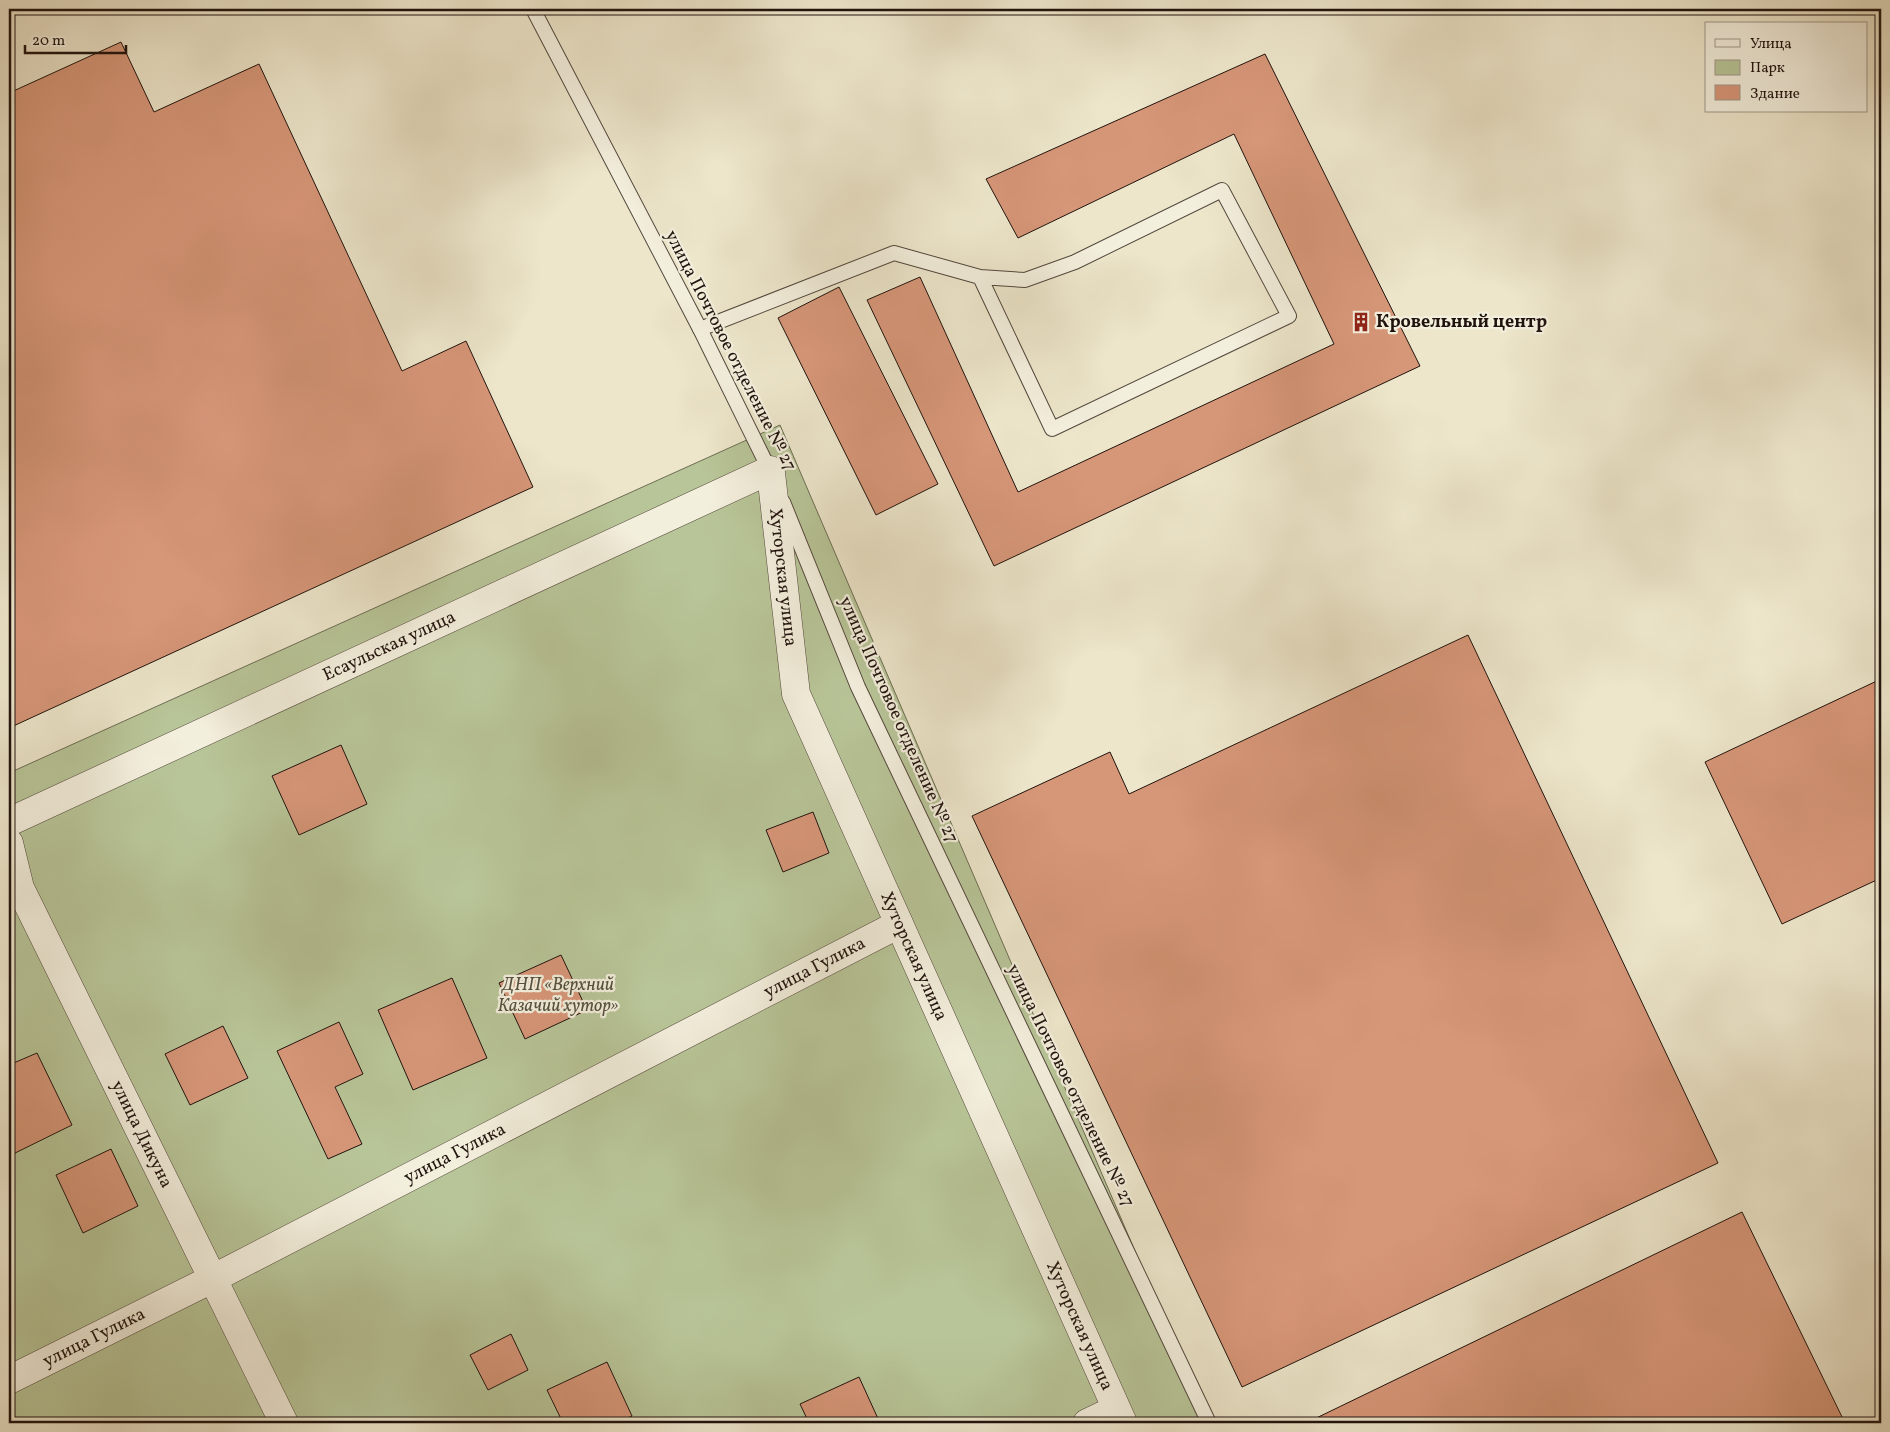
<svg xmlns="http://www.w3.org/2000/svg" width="1890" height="1432" font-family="Vollkorn,serif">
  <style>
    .green { fill: #b8c598; stroke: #6c6c53 }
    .building { fill: #d69678; stroke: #20130e }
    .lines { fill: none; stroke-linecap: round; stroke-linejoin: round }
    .lane-casing { stroke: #53483d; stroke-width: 16 }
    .street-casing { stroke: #53483d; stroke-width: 29 }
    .lane { stroke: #f3efdd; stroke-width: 14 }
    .street { stroke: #f3efdd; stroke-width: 28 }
    .labels { text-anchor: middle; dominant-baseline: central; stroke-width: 4.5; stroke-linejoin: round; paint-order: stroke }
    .poi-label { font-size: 18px; font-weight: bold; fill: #20130e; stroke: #f3efdd; text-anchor: start }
    .street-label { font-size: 18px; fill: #20130e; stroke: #f3efdd }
    .park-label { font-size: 18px; font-style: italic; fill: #55513e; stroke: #f3efdd }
  </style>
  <rect width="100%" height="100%" fill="#ede6cb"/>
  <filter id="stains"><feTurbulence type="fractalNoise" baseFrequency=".004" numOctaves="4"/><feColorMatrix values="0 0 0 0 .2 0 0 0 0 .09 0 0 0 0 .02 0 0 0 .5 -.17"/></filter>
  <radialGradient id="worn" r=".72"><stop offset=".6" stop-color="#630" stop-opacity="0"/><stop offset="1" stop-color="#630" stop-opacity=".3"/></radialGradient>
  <path class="green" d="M780,425L1209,1423H9V773Z"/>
  <g class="building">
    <path d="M121,42L154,112L259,64L402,371L466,341L533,487L9,728V93Z"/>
    <path d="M1265,54L1420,366L994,566L867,300L920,277L1018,492L1334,344L1234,134L1018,238L986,179Z"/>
    <path d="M839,287L938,484L876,515L778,318Z"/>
    <path d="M1468,635L1718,1163L1242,1387L972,816L1110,752L1129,794Z"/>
    <path d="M1881,679V878L1782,924L1705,762Z"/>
    <path d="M341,745L367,804L299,835L272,776Z"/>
    <path d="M813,812L829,853L783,872L766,830Z"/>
    <path d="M561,955L587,1010L525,1039L499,983Z"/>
    <path d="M452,978L487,1058L413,1090L378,1010Z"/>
    <path d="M339,1022L363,1074L335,1087L362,1144L328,1159L277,1051Z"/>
    <path d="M223,1026L248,1078L190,1105L165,1054Z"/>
    <path d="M37,1053L72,1125L9,1156V1065Z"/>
    <path d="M111,1149L138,1206L83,1233L56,1175Z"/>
    <path d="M1742,1212L1845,1423H1306Z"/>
    <path d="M511,1334L528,1370L488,1390L470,1355Z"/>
    <path d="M607,1362L632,1416L618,1423H563L547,1390Z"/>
    <path d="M859,1377L880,1423H809L800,1404Z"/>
  </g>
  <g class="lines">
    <defs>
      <g id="lane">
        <path d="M533,9L700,329L771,473"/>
        <path d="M700,329L894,253L980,277L1025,280L1075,262L1222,190L1289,316L1052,429L980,277"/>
        <path d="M783,502L858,687L1209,1423"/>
      </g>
      <g id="street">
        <path id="s1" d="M771,473L796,694L1123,1423"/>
        <path id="s2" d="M9,822L770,470"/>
        <path id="s3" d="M9,843L20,888L284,1423"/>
        <path id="s4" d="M9,1380L214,1278L899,924"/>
        <path d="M1087,1423L1116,1409"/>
      </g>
    </defs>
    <use href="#lane" class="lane-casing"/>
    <use href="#street" class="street-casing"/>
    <use href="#lane" class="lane"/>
    <use href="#street" class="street"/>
  </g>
  <defs>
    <symbol id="building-bare" viewBox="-9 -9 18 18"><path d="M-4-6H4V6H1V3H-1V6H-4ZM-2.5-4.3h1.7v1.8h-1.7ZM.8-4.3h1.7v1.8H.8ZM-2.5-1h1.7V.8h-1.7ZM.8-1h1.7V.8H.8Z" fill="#8f2418" stroke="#f3efdd" stroke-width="2.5" paint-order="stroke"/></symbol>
  </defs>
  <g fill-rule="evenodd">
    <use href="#building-bare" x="1347" y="308" width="28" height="28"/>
  </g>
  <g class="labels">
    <g class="poi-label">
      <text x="1376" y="322">Кровельный центр</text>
    </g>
    <g class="street-label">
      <text transform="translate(730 351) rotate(63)">улица Почтовое отделение № 27</text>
      <text stroke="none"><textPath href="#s1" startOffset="105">Хуторская улица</textPath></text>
      <text stroke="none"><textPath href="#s2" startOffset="419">Есаульская улица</textPath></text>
      <text transform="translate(898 720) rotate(66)">улица Почтовое отделение № 27</text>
      <text stroke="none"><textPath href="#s1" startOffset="510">Хуторская улица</textPath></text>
      <text stroke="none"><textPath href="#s4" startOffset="905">улица Гулика</textPath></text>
      <text transform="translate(1070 1086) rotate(64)">улица Почтовое отделение № 27</text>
      <text stroke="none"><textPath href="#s3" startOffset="321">улица Дикуна</textPath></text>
      <text stroke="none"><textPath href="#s4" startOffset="500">улица Гулика</textPath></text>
      <text stroke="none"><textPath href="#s1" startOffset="915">Хуторская улица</textPath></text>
      <text stroke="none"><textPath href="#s4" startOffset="95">улица Гулика</textPath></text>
    </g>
    <g class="park-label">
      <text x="558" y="985">ДНП «Верхний<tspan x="558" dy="21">Казачий хутор»</tspan></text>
    </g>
  </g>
  <rect width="1890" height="1432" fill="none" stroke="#ede6cb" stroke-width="30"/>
  <rect x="10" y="10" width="1870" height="1412" fill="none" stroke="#20130e" stroke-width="2.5"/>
  <rect x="15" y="15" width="1860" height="1402" fill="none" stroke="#20130e"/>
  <rect x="1705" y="22" width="162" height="90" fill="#f3efdd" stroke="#9f978a"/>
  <rect x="1715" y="39" width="25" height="8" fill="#f3efdd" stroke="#9f978a"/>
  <text x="1750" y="48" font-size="15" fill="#20130e">Улица</text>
  <rect x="1715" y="60" width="25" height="15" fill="#b8c598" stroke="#9f978a"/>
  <text x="1750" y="72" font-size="15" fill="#20130e">Парк</text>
  <rect x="1715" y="85" width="25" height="15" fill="#d69678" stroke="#9f978a"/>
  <text x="1750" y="98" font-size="15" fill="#20130e">Здание</text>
  <path d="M25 45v8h101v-8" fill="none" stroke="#20130e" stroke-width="2.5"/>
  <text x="32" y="45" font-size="15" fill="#20130e" stroke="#f3efdd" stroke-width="4" paint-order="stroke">20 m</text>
  <rect width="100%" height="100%" filter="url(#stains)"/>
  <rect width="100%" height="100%" fill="url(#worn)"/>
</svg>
